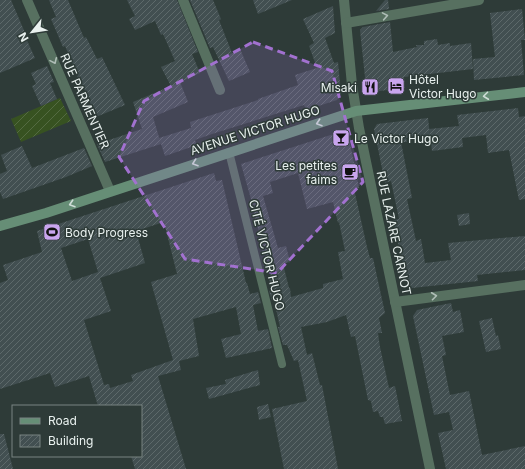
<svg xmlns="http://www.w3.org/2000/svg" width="525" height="469" font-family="Inter,sans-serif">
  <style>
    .garden { fill: url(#garden-furrows) }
    .building { fill: url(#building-hatch); fill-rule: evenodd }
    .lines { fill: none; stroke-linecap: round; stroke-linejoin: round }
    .lane { stroke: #577060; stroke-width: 8 }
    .street { stroke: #577060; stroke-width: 10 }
    .secondary { stroke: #668e76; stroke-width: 10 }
    .oneway { stroke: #afbdb6 }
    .oneway2 { stroke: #cfddd7 }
    .marked { fill: #a271d0; fill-opacity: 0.2; stroke: #a271d0; stroke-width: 3; stroke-dasharray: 8 5; stroke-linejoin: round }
    .labels { text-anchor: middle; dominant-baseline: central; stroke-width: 3; stroke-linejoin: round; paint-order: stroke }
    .poi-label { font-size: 12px; fill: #e9f1ef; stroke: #2e3b38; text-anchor: start }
    .street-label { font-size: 12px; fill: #e9f1ef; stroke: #2e3b38 }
  </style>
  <defs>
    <pattern id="garden-furrows" width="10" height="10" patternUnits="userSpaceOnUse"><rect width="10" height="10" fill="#375221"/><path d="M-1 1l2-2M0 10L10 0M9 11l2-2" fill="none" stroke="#546b42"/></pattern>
    <pattern id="building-hatch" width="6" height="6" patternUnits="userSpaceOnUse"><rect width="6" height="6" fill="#424f51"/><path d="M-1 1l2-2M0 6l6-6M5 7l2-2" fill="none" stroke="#5d696a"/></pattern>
  </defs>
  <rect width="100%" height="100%" fill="#2e3b38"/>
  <path class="garden" d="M60,98L71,121L21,142L11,119Z"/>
  <g class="building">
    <path d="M0,0H11L26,35L25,36L35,58L0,73Z"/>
    <path d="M49,0H68L84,38L86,37L97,59L102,57L125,105L96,117L84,88L82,89L77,76H78L65,46L63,47L51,19L56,17Z"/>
    <path d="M127,0H177L198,52L192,54L200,73L180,82L188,102L153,117L161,144L105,162L97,144L142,129L133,102L171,86L161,67L175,61L163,34L161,35L155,21L135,30L129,19L135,16Z"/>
    <path d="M190,0H213L221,19L219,20L232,53L240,49L250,72L229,81L213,47L210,48Z"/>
    <path d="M253,0H292L258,14Z"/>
    <path d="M385,0H388L389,9L376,11Z"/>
    <path d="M333,6L335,33L325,38L334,63L338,62L341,94L337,100L306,110L304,105L212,134L195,140L197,145L165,156L159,138L191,128L190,122L258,100V99L298,85L295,75L317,68L309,46L314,43L303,19Z"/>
    <path d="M522,9L525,40H521L524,75L474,80L473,59L495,57L490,13Z"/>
    <path d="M390,22L393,52L417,47L416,45H424V41L437,39L438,45L450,43V46L471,43L473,69L404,77L405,88L371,92L366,87L360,30L363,27Z"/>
    <path d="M47,66L54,82L50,83L57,99L41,106L32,86L36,84L31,73Z"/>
    <path d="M518,108L519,117L525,116V199L519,200L509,150L488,153L486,135L462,138L463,147L432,151L429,129L459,126L457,115Z"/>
    <path d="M428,118L430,136L406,138L407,142H401L412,198L407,199L416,241L421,239L425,263L451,260L448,243L525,236V270L477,275L478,281L412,288L407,283L393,220L399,219L391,181L385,183L374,129L377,124Z"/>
    <path d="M343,131L348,134L359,188L354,189L367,247L370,258H373L385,313L379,318L382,333H378L380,347L389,388L395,386L402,421L385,424L383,417H380L378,411L373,412L371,401L368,400L355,336L351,337L346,315L327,322L301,327L307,355L312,353L320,385H322L338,469H284L272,409L307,401L298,360L294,361L287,345H283L278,327H280L274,300L272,301L269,291L271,290L269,279L271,278L266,255H263L260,236L252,206H253L241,164ZM298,173L307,209L333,202L338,223L339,222L345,251L338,252L343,279L323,284V288L291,297L290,288H289L283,264L290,262L286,246L278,248L263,196L273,193L270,182Z"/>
    <path d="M22,146L32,168L84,148L92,166L66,177L3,199L0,192V174L7,171L1,155Z"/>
    <path d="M214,173L216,181L222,180L246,283H247L250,294L258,292L261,303L253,305L258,331L268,329L272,348L226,358L221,339L241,334L236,307L193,319L199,356L179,361L181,370L158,376L186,469H135L131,456H141V406H98L89,376L55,387L50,373L0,389V283L8,280L3,265L42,252L37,231ZM164,222L177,274L151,282L173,360L131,375L133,381L110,388L109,384L104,385L84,320L111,311L100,278L145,263L136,231ZM88,239L98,272L72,281L61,248Z"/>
    <path d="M469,213L470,224L459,226L457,215Z"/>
    <path d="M451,303L453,312L460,310L464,332L442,336L446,355L442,356L450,395L469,391L482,455L525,446V469H446L438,433L453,430L449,412L434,415L413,316L417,310Z"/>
    <path d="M492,318L496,336L498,335L501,349L486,352L479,321Z"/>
    <path d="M258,370L260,385L209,399L206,388L226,384L225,380Z"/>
    <path d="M268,404L271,417L259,420L257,407Z"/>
    <path d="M0,434H4L13,469H0Z"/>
  </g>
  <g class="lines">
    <path class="lane" d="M229,152L282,364"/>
    <g class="street">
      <path d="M27,0L110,191"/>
      <path d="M183,0L220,90"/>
      <path d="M344,0L352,85L359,128L430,469"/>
      <path d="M346,23L479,0"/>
      <path d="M395,302L525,285"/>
    </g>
    <path class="secondary" d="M0,226L46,213L356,111L525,92"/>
  </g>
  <defs><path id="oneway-chevron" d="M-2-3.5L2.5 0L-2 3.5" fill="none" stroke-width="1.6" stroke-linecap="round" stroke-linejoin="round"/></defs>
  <g class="oneway">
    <use href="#oneway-chevron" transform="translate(385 16) rotate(-10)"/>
    <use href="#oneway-chevron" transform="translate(54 61) rotate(66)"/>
    <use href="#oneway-chevron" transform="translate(434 296) rotate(-7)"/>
  </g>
  <g class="oneway2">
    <use href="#oneway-chevron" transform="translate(486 96) rotate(173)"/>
    <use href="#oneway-chevron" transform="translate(319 123) rotate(162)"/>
    <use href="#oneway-chevron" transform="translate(195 163) rotate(161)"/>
    <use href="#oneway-chevron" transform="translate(72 204) rotate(162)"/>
  </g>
  <path class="marked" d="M253,42L332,71L363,182L277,273L185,259L119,157L144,101Z"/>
  <defs>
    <symbol id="hotel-square" viewBox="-11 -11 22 22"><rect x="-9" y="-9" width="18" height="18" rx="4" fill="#c9a5ee" stroke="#2e3b38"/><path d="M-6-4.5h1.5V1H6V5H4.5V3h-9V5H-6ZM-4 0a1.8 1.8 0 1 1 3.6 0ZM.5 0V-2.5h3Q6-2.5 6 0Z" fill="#111"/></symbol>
    <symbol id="restaurant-square" viewBox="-11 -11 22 22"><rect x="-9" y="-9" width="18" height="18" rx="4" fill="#c9a5ee" stroke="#2e3b38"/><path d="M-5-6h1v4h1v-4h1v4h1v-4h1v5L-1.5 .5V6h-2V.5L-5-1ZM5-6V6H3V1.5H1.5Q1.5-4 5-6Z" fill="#111"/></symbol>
    <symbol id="bar-square" viewBox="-11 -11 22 22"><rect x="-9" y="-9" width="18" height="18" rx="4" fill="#c9a5ee" stroke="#2e3b38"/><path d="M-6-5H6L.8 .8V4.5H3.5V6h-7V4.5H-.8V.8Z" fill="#111"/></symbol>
    <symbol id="cafe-square" viewBox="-11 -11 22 22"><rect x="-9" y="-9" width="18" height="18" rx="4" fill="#c9a5ee" stroke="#2e3b38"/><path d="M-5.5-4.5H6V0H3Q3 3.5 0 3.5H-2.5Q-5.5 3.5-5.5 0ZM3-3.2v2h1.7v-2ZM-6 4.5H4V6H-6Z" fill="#111"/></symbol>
    <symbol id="stadium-square" viewBox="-11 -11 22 22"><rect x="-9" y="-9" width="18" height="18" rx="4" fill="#c9a5ee" stroke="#2e3b38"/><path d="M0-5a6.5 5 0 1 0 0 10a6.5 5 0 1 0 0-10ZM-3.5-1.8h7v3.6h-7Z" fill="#111"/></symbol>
  </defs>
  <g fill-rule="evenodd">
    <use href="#hotel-square" x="386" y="76" width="20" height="20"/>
    <use href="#restaurant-square" x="360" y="77" width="20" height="20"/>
    <use href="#bar-square" x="331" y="128" width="20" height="20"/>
    <use href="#cafe-square" x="340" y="162" width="20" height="20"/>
    <use href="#stadium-square" x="42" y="222" width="20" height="20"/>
  </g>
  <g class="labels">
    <g class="poi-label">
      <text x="409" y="79">Hôtel<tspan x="409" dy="14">Victor Hugo</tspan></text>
      <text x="357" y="87" text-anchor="end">Misaki</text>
      <text x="354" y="138">Le Victor Hugo</text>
      <text x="337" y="165" text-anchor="end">Les petites<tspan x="337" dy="14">faims</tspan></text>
      <text x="65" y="232">Body Progress</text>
    </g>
    <g class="street-label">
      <text transform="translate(85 101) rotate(66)">RUE PARMENTIER</text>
      <text transform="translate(255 130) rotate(-18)">AVENUE VICTOR HUGO</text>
      <text transform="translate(394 233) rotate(78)">RUE LAZARE CARNOT</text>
      <text transform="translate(267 255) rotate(76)">CITÉ VICTOR HUGO</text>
    </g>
  </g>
  <rect x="12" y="405" width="130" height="52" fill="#2e3b38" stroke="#798481"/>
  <rect x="20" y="418" width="20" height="6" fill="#668e76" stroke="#798481"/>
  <text x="48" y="425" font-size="12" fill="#e9f1ef">Road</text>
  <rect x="20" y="435" width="20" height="12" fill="url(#building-hatch)" stroke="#798481"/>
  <text x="48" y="445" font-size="12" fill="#e9f1ef">Building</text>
  <g transform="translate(32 32) rotate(240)" stroke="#2e3b38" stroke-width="3" paint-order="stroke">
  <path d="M0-3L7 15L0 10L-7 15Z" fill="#e9f1ef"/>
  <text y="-6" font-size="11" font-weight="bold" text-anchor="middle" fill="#e9f1ef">N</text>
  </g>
</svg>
